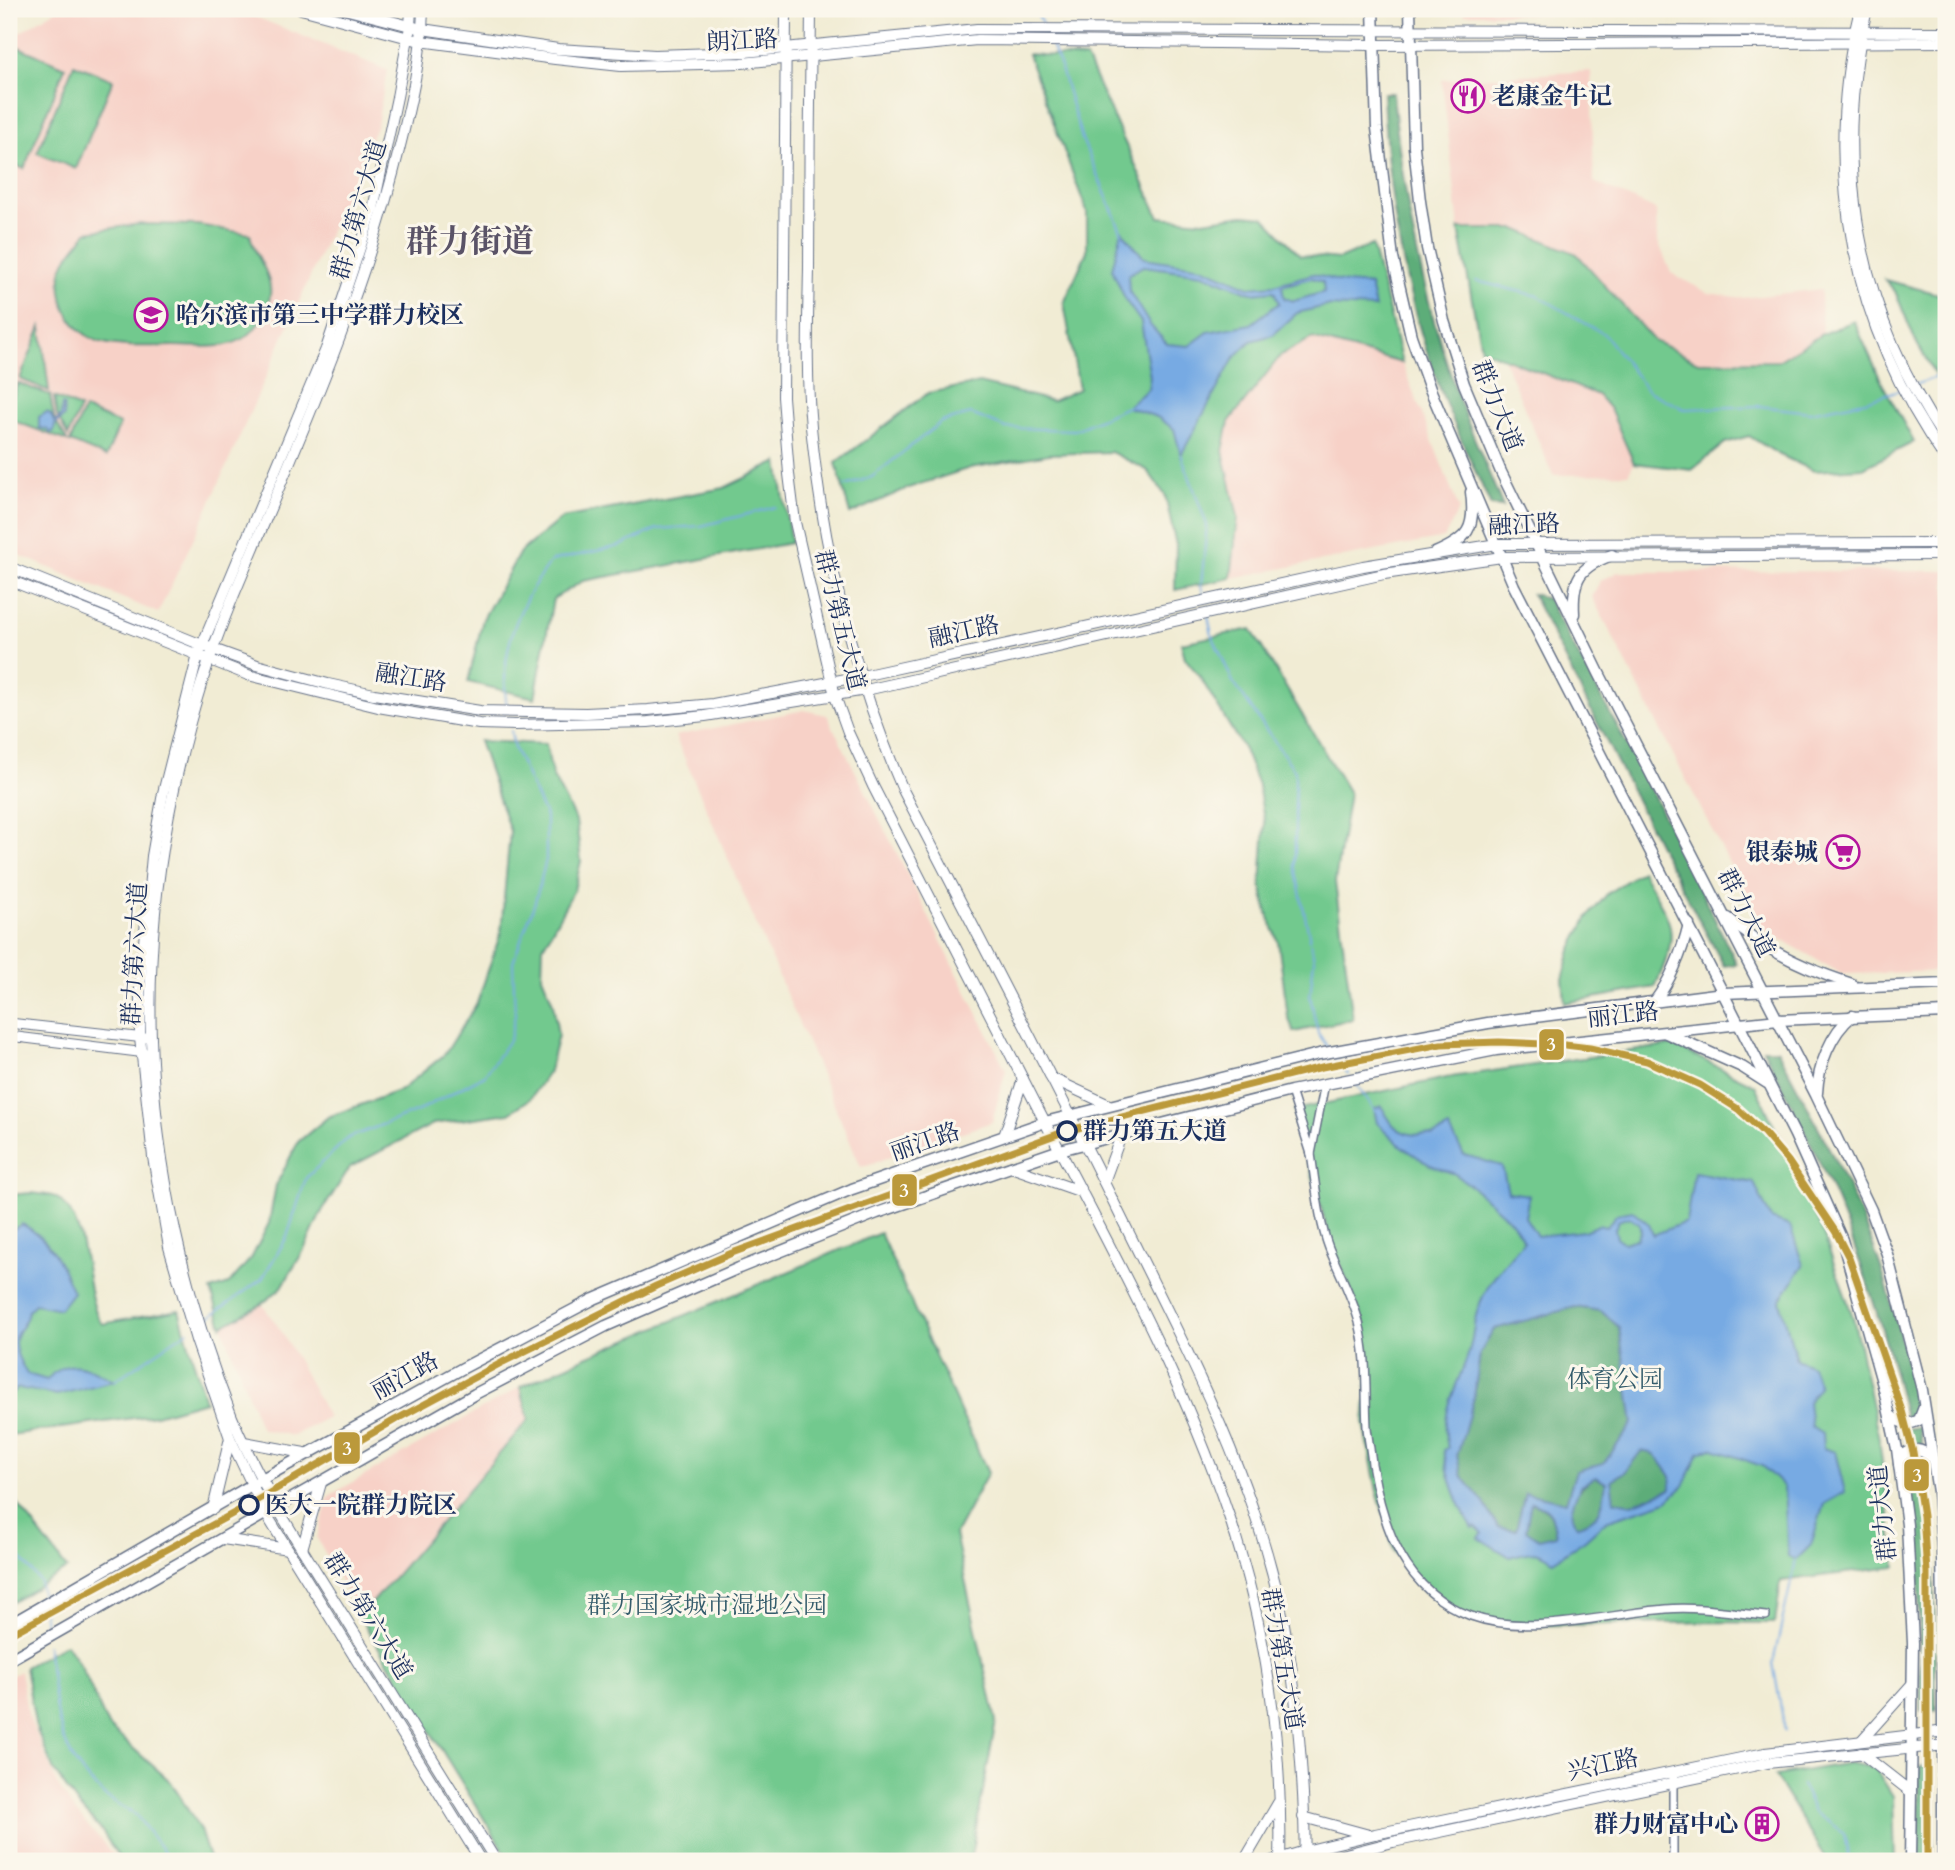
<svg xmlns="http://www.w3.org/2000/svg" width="1955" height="1870" font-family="Cardo,'Noto Serif SC',serif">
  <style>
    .built { fill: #f7d1c7 }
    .green { fill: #72c98e; stroke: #467c76; stroke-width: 2 }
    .forest { fill: #5dad79; stroke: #3c6e6c; stroke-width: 2 }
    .water { fill: #77aae3; stroke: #496ca0; stroke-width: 2; fill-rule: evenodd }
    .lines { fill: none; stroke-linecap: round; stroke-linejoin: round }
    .stream { stroke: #77aae3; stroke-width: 2 }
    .minor-casing { stroke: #667187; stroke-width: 10 }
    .tertiary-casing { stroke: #667187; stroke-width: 11 }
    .secondary-casing { stroke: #667187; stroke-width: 12 }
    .primary-casing { stroke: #667187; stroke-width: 13 }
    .minor { stroke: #fff; stroke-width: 7 }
    .tertiary { stroke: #fff; stroke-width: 9 }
    .secondary { stroke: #fff; stroke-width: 10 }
    .primary { stroke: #fff; stroke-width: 10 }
    .metro-1-casing { stroke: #fbf7ec; stroke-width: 12 }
    .metro-1 { stroke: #bb993b; stroke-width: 7 }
    .stop-dot { fill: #fbf7ec; stroke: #1b2f5e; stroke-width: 3.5 }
    .labels { text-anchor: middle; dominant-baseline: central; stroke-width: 6; stroke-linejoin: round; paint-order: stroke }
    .street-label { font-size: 24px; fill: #1b2f5e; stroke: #fbf7ec }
    .poi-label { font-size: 24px; font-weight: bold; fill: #1b2f5e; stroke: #fbf7ec; text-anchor: start }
    .stop-label { font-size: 24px; font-weight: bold; fill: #1b2f5e; stroke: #fbf7ec; text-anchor: start }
    .park-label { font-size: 24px; fill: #355d6c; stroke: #fbf7ec }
    .district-label { font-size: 32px; font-weight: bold; fill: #5a5367; stroke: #fbf7ec }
    .line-badge { stroke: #fbf7ec; stroke-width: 2.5 }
    .badge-label { font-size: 19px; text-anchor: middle; font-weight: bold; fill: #fff }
  </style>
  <rect width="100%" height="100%" fill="#fbf7ec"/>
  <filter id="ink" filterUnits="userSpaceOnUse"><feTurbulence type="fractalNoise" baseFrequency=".0143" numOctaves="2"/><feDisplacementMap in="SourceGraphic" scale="14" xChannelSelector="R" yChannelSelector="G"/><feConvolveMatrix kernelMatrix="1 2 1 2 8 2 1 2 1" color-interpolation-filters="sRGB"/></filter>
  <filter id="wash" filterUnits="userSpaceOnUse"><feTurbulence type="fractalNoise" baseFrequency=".00686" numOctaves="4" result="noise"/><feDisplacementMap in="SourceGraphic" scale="28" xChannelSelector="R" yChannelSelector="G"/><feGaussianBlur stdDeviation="1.57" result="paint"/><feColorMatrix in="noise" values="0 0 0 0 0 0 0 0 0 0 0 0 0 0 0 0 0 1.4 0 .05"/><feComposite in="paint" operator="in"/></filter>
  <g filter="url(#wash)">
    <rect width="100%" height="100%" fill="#f1ecd4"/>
    <g class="built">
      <path d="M9,9H22L14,36L58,9H236L387,70L377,125L209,506L158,613L9,551Z"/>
      <rect x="1464" y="9" width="122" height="5"/>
      <path d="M1899,9H1946V14L1903,15Z"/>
      <path d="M1591,71L1594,182L1656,210L1657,239L1671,273L1708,293L1743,298L1821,289L1822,334L1778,361L1698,362L1654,341L1577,254L1516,229L1459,228L1442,80Z"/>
      <path d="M1312,338L1402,363L1459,509L1444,538L1231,578L1238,517L1223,451L1229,422L1281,355Z"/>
      <path d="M1503,358L1598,395L1610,409L1634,463L1628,474L1553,475Z"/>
      <path d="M1946,571V971L1842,974L1763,929L1592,597L1600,581L1618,572Z"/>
      <path d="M804,710L827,715L1006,1070L992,1122L861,1167L675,736Z"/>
      <path d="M262,1304L282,1332L328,1417L293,1436L261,1429L222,1326Z"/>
      <path d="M520,1387L529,1418L360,1617L317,1538L329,1496Z"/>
      <path d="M20,1671L28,1715L57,1784L74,1810L119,1861H9V1677Z"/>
    </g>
    <g class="green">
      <path d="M16,46L65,67L24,169L9,162V53Z"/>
      <path d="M1028,54L1086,58L1159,217L1203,221L1243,215L1264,217L1300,255L1339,259L1372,245L1402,363L1312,338L1281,355L1229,422L1223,451L1238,517L1231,578L1175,590L1176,545L1165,495L1147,470L1111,452L1049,454L970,468L908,488L850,514L836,463L928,393L979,383L1052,401L1079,389L1064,303L1087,251V212Z"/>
      <path d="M74,64L113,80L76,169L37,153Z"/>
      <path d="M140,224L198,225L250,234C253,255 273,273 270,295C269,308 258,328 247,336C227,351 197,346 174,346C151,346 127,348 104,343C71,336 51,293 65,262C70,252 81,241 87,232Z"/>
      <path d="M1459,229H1516L1577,254L1654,341L1698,362L1778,361L1822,334L1854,321L1883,385L1914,442L1863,468L1814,471L1778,454L1749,436L1725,443L1692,470L1634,463L1610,409L1598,395L1481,349Z"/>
      <path d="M1885,280L1946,296V394L1915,340L1895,291Z"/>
      <path d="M41,327L49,391L20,379Z"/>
      <path d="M18,383L50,395L54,418L67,441L9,419V407Z"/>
      <path d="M54,397L80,408L68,436L57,416Z"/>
      <path d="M84,409L120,424L106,457L70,442Z"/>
      <path d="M778,462L791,543L583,581L553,599L535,698L468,682L483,619L520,552L562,518L724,488Z"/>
      <path d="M1251,629L1349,793L1335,882L1353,1019L1294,1032L1288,1017L1278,941L1267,912L1261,885L1265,824L1258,785L1244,750L1200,677L1185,658L1181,643Z"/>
      <path d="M479,741L546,744L552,775L576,821L581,861L574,890L543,947L542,976L553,1003L558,1035L549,1071L530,1099L509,1113L433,1124L350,1167L322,1211L304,1250L282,1287L262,1304L222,1326L211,1290L229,1284L252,1257L269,1223L276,1185L298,1142L328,1117L401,1090L445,1054L477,1003L501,932L510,831Z"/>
      <path d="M1642,871C1672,926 1682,926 1655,987L1565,1003L1563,979L1571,950L1588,917L1608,893Z"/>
      <path d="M1673,1045L1755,1085L1821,1228L1853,1317L1879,1439L1896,1567L1781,1581L1775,1623L1716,1622L1510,1626L1469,1621L1420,1588L1394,1551L1377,1491L1364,1423L1370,1359L1361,1315L1329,1236L1294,1110L1451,1077Z"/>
      <path d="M31,1193C38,1194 51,1194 57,1198C92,1222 81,1293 102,1324L179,1310L205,1401L156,1415L9,1435V1195Z"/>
      <path d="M880,1233L988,1473L955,1534L996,1721L970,1861H510L360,1617L529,1419L520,1387L584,1358Z"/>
      <path d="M9,1492L67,1569L13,1602L9,1585Z"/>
      <path d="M66,1644L82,1668L108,1726L171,1782L200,1830L210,1861H121L102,1831L80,1807L54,1771L36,1728L25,1667Z"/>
      <path d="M1849,1763L1875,1768L1893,1796L1895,1861H1827L1775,1776Z"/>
    </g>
    <g class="forest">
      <path d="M1383,93H1393C1402,190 1421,289 1453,382C1467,424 1486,465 1503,507L1491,506C1474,467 1455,429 1440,389C1404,295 1387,193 1383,93Z"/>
      <path d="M1532,594L1547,598L1642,772L1737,964L1724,966L1660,847Z"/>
      <path d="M1763,1049H1777C1814,1119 1854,1190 1880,1265C1896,1312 1906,1362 1917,1410L1916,1416L1905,1417C1888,1340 1859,1251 1827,1179C1808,1135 1785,1092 1763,1049Z"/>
      <path d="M1575,1307L1601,1311L1619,1327L1633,1423L1604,1463L1576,1471L1566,1503L1525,1493L1516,1531L1498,1527L1484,1503L1461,1475L1457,1456L1474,1397L1480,1353L1494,1329Z"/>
      <path d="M1919,1427L1922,1446L1906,1448L1903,1429Z"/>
      <path d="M1641,1451L1655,1454L1671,1476V1489L1632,1504L1613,1501L1611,1480L1625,1472Z"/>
      <path d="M1914,1456L1920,1458L1921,1462L1929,1499L1933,1543L1936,1711H1921L1919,1578L1909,1464V1458Z"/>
      <path d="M1595,1477L1606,1483C1602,1509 1603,1516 1577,1527C1562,1509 1579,1486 1595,1477Z"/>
      <path d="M1531,1502C1552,1510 1552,1514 1556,1535L1539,1539L1525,1530Z"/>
      <path d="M1931,1766L1933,1861H1919V1767Z"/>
    </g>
    <g class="water">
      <path d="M1122,231L1144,258L1202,267L1249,287L1274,285L1313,274L1345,283L1370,285L1375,308L1326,306L1297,313L1273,335L1251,341L1234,358L1181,455L1174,429L1157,417L1127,407L1148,389L1150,377L1141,322L1126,301L1112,269ZM1143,266L1203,274L1251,293L1274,291L1279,303L1251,324L1208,332L1189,346L1167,344L1150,325L1129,291L1128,275ZM1312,278L1323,282L1324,292L1294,301L1284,298L1282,286Z"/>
      <path d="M62,405L64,406V417L55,425L54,431L50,433L47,429L39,428V417L47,412L51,415L54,422C63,418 61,413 62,405Z"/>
      <path d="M1381,1106C1389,1119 1393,1131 1410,1134C1418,1136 1421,1133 1433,1136L1449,1128L1464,1155L1502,1166L1508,1192L1529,1195L1525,1217L1537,1236L1584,1231L1598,1225L1606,1227L1617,1214L1633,1211L1649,1224L1653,1235L1686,1222L1694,1172L1754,1183L1771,1219L1790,1226L1803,1265L1780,1301L1796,1359L1812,1366L1819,1386L1808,1402L1811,1427L1822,1434L1823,1448L1835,1452L1845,1492L1824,1504L1811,1545L1796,1560L1788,1557L1784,1487L1762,1466L1711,1448L1699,1453L1684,1486L1667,1501L1606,1521L1585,1540L1553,1561C1536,1548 1529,1552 1510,1557L1479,1538L1483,1533L1475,1526L1472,1528C1457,1502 1448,1479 1444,1450L1448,1448C1439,1414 1457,1386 1468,1355C1473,1341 1473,1326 1477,1312C1485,1284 1506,1262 1524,1241L1512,1222L1474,1188L1455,1174L1430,1165L1401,1146L1377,1123L1374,1109ZM1629,1217L1639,1223L1641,1231L1637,1239L1624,1243L1617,1238L1615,1229L1618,1221ZM1575,1307L1601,1311L1619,1327L1633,1423L1604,1463L1576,1471L1566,1502L1525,1493L1516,1530L1498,1527L1484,1503L1461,1475L1457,1456L1474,1397L1480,1353L1494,1329ZM1641,1451L1655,1454L1671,1476V1489L1632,1504L1614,1501L1611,1480L1625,1472ZM1596,1477L1606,1483C1602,1509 1603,1517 1577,1526C1565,1513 1575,1500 1581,1485ZM1531,1502C1552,1508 1553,1515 1556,1535L1539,1539L1526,1530Z"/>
      <path d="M22,1224C51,1239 60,1263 73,1292L60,1309L35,1304L28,1311C26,1326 20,1325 16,1336C12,1349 21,1363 27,1374L47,1380C67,1354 89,1368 114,1381L57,1395L18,1388L9,1396V1262L11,1258L9,1232Z"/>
    </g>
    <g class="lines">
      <g class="stream">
        <path d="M1035,9L1042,24"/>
        <path d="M1051,45L1059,62L1082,139L1122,233"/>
        <path d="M1476,281L1538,296L1604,334L1648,391L1684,409L1759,406L1810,412L1865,401L1899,390"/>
        <path d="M1917,384L1946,374"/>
        <path d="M1181,454L1207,525L1201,586L1204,597"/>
        <path d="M845,486L872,477L941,422L971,414L1006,428L1075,430L1129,406"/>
        <path d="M1208,616L1212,635L1233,682L1295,771V867L1314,959L1310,996L1318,1033L1329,1049"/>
        <path d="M507,708C498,653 518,604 551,561L620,546L657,529L701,526L775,507"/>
        <path d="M1335,1056L1348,1074"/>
        <path d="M1356,1084L1375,1111"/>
        <path d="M204,1321L262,1279L287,1237L306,1178L348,1138L418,1111L485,1075L510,1039L515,1015L513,962L535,902L546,860V817L514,748L511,731"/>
        <path d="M114,1381L188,1331"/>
        <path d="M9,1543L40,1582L42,1601"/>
        <path d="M43,1610L46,1632"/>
        <path d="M47,1645L56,1710L63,1737L73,1759L86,1777L105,1796L136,1815L171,1861"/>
        <path d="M1785,1731L1773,1663L1796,1560"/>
        <path d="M1802,1785L1814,1812L1844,1833L1849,1861"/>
      </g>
    </g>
  </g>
  <g filter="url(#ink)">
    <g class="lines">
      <defs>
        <g id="minor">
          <path d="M1291,1091L1311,1154L1325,1083"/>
          <path d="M1311,1154C1316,1185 1318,1219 1329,1248C1339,1273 1352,1296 1359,1322C1368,1358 1365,1390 1367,1427C1368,1439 1371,1452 1372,1464C1383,1528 1404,1591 1471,1616C1528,1637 1606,1614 1666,1609C1698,1606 1734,1613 1766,1616"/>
          <path d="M1673,1773V1861"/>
        </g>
        <g id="tertiary">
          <path d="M9,1023L145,1038"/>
          <path d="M9,1036L146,1053"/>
        </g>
        <g id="secondary">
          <path d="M301,9L420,41L555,59L621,66L742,63L977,40L1373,45L1946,42"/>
          <path d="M344,9L422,29L558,49L655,55L745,52L977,29L1946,32"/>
          <path d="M411,9L410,27L397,97L373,209L326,349L198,655L163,793L152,856L140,986V1038L153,1157L169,1247L196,1340L230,1438L266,1514L481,1861"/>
          <path d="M423,9C422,54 411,102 400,146C362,304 293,452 231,602C176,736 146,894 151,1039C155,1167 185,1299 232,1417C261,1487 304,1552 344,1616C395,1698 445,1780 496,1861"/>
          <path d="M786,9L783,397L789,474L795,522L835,696L848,732L873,786C931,899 988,1012 1046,1124C1113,1252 1183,1379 1229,1516C1266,1626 1283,1745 1280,1861"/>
          <path d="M811,9C810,95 809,182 809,268C808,321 806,375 811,427C823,551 854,676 903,790C976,932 1050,1072 1120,1215C1188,1353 1264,1493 1288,1647C1295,1685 1298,1724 1301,1762C1303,1795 1306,1829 1304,1861"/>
          <path d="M1860,9C1821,170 1851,325 1946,460"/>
          <path d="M1867,9C1831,164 1857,309 1946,441"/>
          <path d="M9,567L202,645L257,665L328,684L374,694L480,711L586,713L648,710L713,704L862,676L1363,566L1497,544L1946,543"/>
          <path d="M9,580L248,675L378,707L479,724L515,725L648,722L705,716L866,690L1384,574L1502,557L1946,555"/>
          <path d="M1051,1078L1109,1105"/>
          <path d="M1004,1136L1023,1079"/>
          <path d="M1011,1167L1082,1192"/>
          <path d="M1104,1182L1122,1133"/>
          <path d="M244,1442L310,1454"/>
          <path d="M213,1509L230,1438"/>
          <path d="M223,1539L288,1549"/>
          <path d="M302,1549L321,1483"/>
          <path d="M1861,1741L1912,1684"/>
          <path d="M1861,1753L1911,1792"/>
          <path d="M1303,1817L1369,1835"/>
          <path d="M1244,1861L1278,1803"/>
          <path d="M1272,1861L1305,1851L1375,1834L1765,1753L1946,1731"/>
          <path d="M1318,1861L1393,1842L1767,1763L1946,1745"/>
        </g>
        <g id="primary">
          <path d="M1373,9L1377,128L1393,258L1411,336L1430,389L1514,586L1723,993L1795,1135L1842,1240L1884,1389L1897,1449L1907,1525L1913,1643L1910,1861"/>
          <path d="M1410,9L1414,147L1420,201L1427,248L1444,321L1464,384L1501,472L1599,673L1816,1095L1871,1210L1887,1254L1922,1390L1938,1492L1942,1548L1943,1614V1861"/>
          <path d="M1435,553C1468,539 1476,529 1471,492"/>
          <path d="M1574,614C1572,579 1579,567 1612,555"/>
          <path d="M1728,918C1762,949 1808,970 1852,984"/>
          <path d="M1655,1001C1672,978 1682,952 1689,924"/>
          <path d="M1666,1033L1742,1067L1767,1083"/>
          <path d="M1817,1093C1818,1066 1831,1033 1852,1016"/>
          <path d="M1890,1415C1898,1423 1909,1426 1919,1420L1924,1407"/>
          <path d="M1899,1464L1904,1454C1916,1446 1925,1451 1934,1460"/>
          <path d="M9,1625L262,1479L463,1368L594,1299L852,1189L1045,1122L1319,1054L1488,1023L1723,993L1946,984"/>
          <path d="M9,1660L475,1394L606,1326L739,1268L877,1213L1060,1150L1291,1091L1496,1050L1778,1020L1946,1013"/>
        </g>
      </defs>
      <use href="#minor" class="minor-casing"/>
      <use href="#tertiary" class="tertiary-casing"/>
      <use href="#secondary" class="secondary-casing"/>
      <use href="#primary" class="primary-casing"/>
      <use href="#minor" class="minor"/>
      <use href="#tertiary" class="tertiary"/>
      <use href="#secondary" class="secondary"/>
      <use href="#primary" class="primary"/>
      <defs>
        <path id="metro-1" d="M9,1635L247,1506L395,1420L503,1362L656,1286L732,1253L1066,1131L1322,1067L1441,1044L1499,1042L1565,1045L1590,1048L1647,1061L1700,1085L1738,1109L1764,1133L1788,1161L1835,1231L1849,1258L1902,1411L1913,1452L1923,1516L1927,1572V1861"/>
      </defs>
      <use href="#metro-1" class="metro-1-casing"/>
      <use href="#metro-1" class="metro-1"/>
    </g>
  </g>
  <defs>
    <symbol id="restaurant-ring" viewBox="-11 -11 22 22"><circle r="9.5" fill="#fbf7ec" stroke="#b5179e" stroke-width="1.5"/><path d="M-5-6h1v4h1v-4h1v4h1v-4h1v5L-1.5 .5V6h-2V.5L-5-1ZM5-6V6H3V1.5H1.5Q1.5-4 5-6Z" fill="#b5179e"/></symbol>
    <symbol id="school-ring" viewBox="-11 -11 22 22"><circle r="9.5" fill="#fbf7ec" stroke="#b5179e" stroke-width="1.5"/><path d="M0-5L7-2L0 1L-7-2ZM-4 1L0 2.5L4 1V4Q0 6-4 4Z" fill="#b5179e"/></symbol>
    <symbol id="supermarket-ring" viewBox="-11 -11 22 22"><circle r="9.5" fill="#fbf7ec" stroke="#b5179e" stroke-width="1.5"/><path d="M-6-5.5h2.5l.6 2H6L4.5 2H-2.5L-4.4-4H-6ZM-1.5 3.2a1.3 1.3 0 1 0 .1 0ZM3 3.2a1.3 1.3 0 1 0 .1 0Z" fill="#b5179e"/></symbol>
    <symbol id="building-ring" viewBox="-11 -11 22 22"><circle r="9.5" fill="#fbf7ec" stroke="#b5179e" stroke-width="1.5"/><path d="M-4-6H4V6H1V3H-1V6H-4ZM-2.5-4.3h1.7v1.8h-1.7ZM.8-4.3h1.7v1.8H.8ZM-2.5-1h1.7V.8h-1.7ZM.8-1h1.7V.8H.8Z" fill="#b5179e"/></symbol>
  </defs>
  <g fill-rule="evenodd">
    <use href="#restaurant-ring" x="1449" y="77" width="38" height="38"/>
    <use href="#school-ring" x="132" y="296" width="38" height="38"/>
    <use href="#supermarket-ring" x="1824" y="833" width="38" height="38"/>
    <use href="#building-ring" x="1743" y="1805" width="38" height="38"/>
  </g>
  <g class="stop-dot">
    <circle cx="1067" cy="1131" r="9"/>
    <circle cx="249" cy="1505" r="9"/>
  </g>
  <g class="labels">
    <g class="street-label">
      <text transform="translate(742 41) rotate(-3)">朗江路</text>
      <text transform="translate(359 210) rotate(-74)">群力第六大道</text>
      <text transform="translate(1497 406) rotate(68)">群力大道</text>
      <text transform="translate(1524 525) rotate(-2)">融江路</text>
      <text transform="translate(840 620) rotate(76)">群力第五大道</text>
      <text transform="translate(964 632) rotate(-12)">融江路</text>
      <text transform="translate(411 678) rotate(9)">融江路</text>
      <text transform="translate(1746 913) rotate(63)">群力大道</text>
      <text transform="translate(135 954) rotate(-87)">群力第六大道</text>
      <text transform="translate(1623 1015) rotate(-6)">丽江路</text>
      <text transform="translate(925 1142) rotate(-19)">丽江路</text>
      <text transform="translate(405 1376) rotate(-29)">丽江路</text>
      <text transform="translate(1883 1513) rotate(-96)">群力大道</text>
      <text transform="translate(368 1616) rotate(58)">群力第六大道</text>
      <text transform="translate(1282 1659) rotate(80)">群力第五大道</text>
      <text transform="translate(1603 1765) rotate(-12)">兴江路</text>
    </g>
    <g class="poi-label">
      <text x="1492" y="96">老康金牛记</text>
      <text x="176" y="315">哈尔滨市第三中学群力校区</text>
      <text x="1818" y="852" text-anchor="end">银泰城</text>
      <text x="1738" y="1824" text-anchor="end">群力财富中心</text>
    </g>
    <g class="stop-label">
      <text x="1083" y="1131">群力第五大道</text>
      <text x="265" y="1505">医大一院群力院区</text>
    </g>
    <g class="park-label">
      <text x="1615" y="1379">体育公园</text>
      <text x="707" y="1605">群力国家城市湿地公园</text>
    </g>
    <g class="district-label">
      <text x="470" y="242">群力街道</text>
    </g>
  </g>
  <g class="line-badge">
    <rect x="1538" y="1028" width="27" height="33" rx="7" fill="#bb993b"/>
    <rect x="891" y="1173" width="27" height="34" rx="7" fill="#bb993b"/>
    <rect x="333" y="1431" width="28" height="34" rx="7" fill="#bb993b"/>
    <rect x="1903" y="1458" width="27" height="34" rx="7" fill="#bb993b"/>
  </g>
  <g class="badge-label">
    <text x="1551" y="1051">3</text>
    <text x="904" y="1197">3</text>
    <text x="347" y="1455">3</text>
    <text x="1917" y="1482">3</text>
  </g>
  <rect width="1955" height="1870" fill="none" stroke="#fbf7ec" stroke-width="35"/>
</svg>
